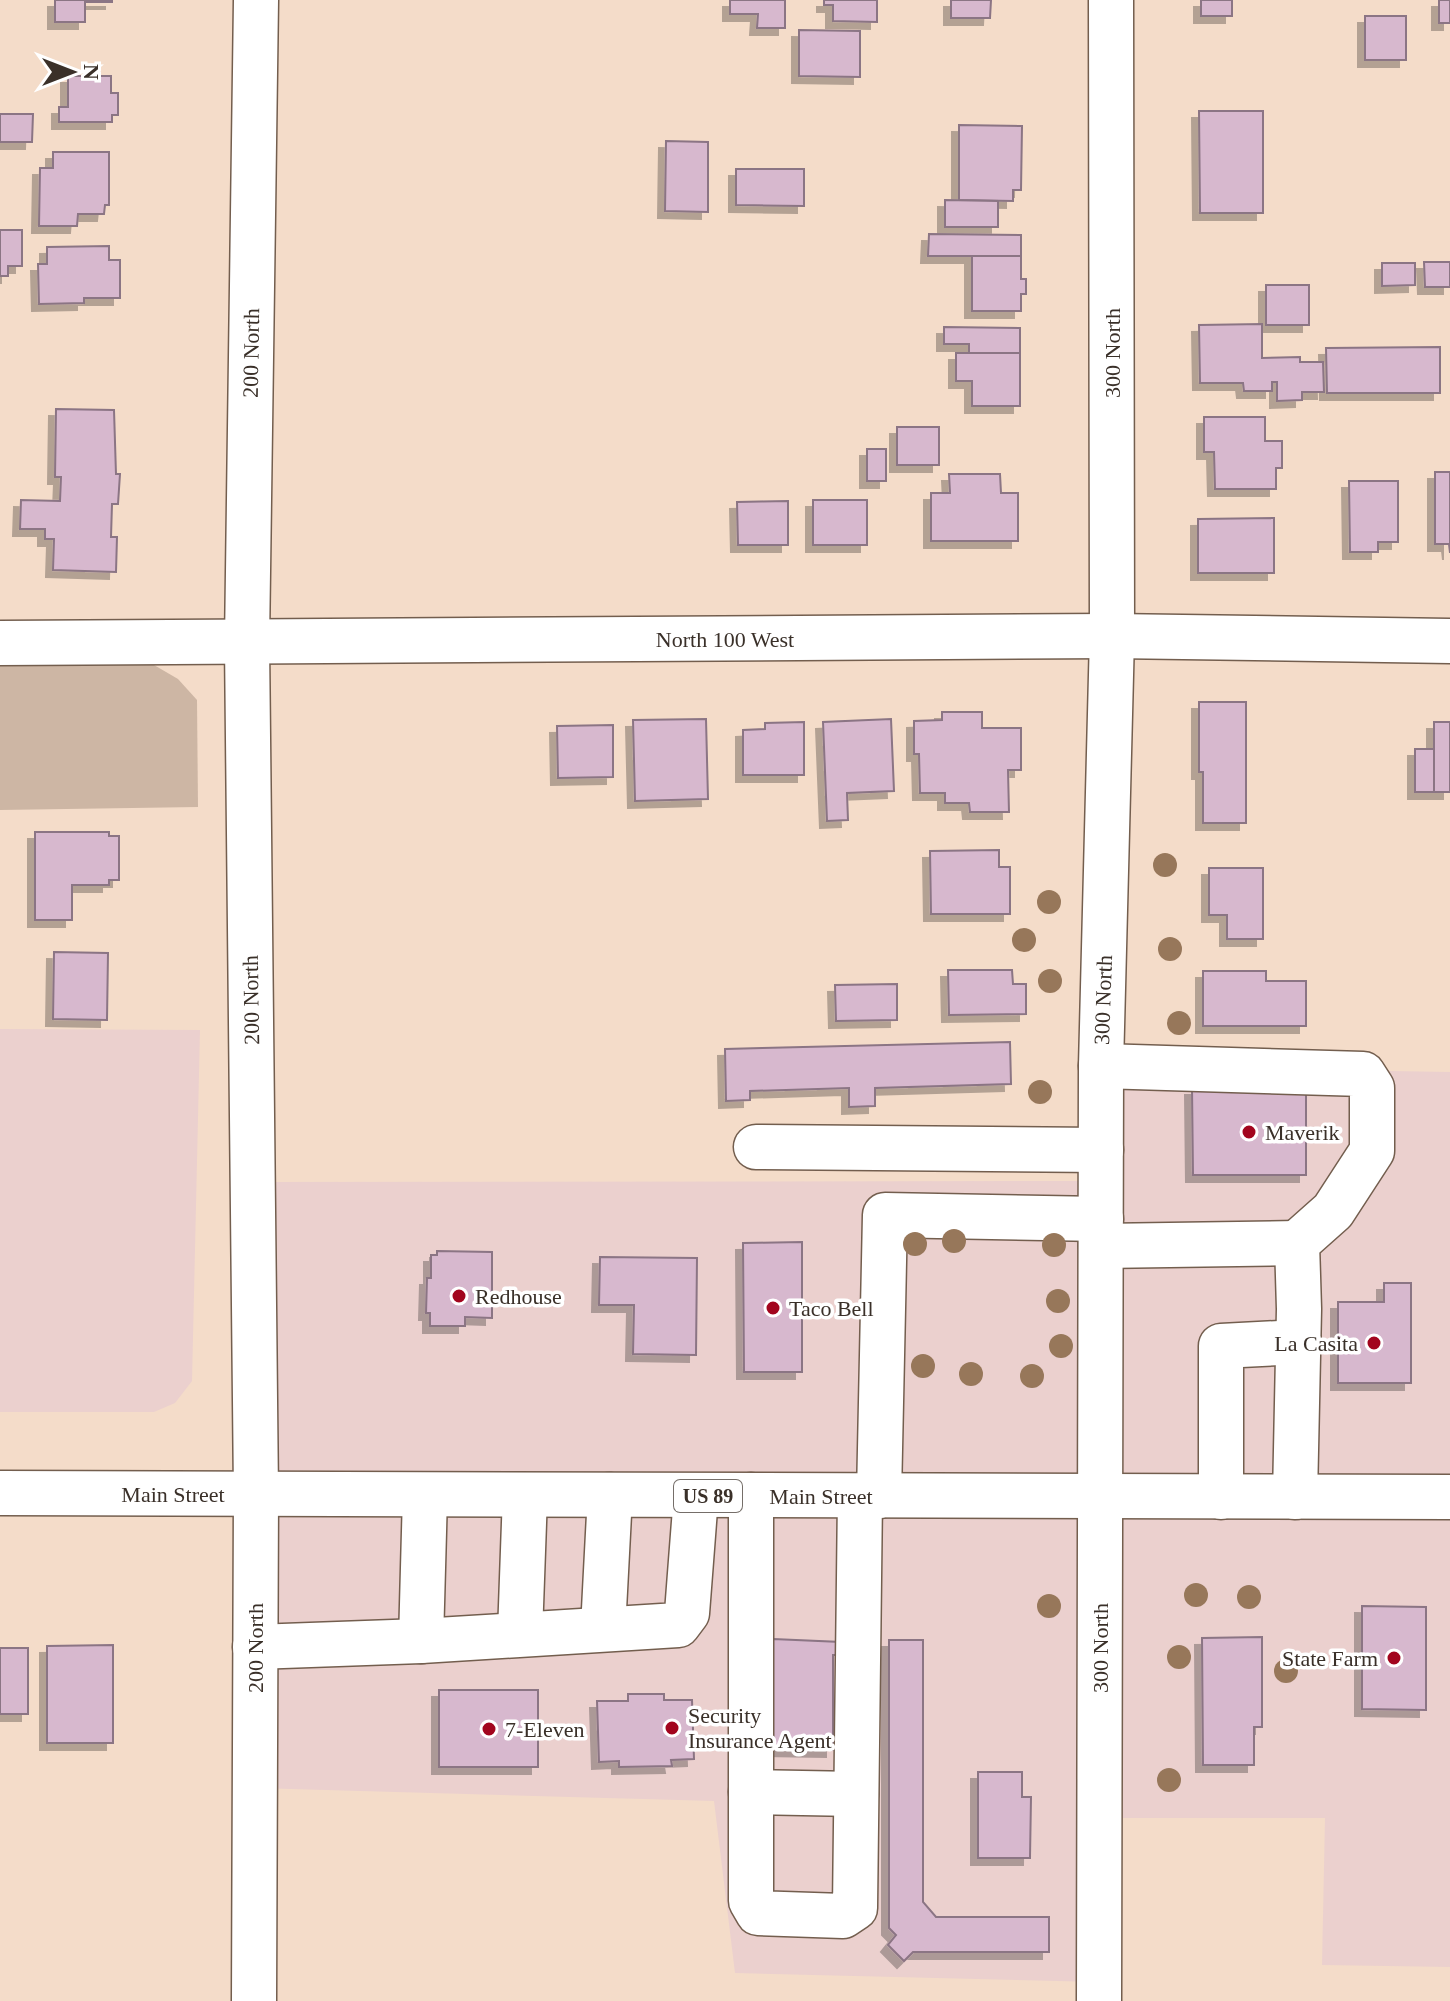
<svg xmlns="http://www.w3.org/2000/svg" width="1450" height="2001" font-family="'Times New Roman',serif">
  <style>
    .commercial { fill: #ebd0ce }
    .green { fill: #cdb6a4 }
    .building { fill: #d7b8ce; stroke: #8b7484; stroke-width: 2; filter: url(#shadow) }
    .lines { fill: none; stroke-linecap: round; stroke-linejoin: round }
    .minor-casing { stroke: #735e4e; stroke-width: 47 }
    .major-casing { stroke: #735e4e; stroke-width: 47 }
    .minor { stroke: #fff; stroke-width: 44 }
    .major { stroke: #fff; stroke-width: 44 }
    .tree { fill: #97775a }
    .poi-dot { fill: #a2051e; stroke: #fff; stroke-width: 3 }
    .labels { text-anchor: middle; dominant-baseline: central; stroke-width: 7; stroke-linejoin: round; paint-order: stroke }
    .shield { fill: #fff; stroke: #756e69; stroke-width: 2 }
    .shield-label { font-size: 20px; font-weight: bold; fill: #3a3029 }
    .street-label { font-size: 22px; fill: #3a3029; stroke: #fff }
    .poi-label { font-size: 22px; fill: #3a3029; stroke: #fff; text-anchor: start }
  </style>
  <defs>
    <filter id="shadow"><feDropShadow dx="-7" dy="7" stdDeviation="0" flood-color="#0004"/></filter>
  </defs>
  <rect width="100%" height="100%" fill="#f4dcc9"/>
  <g class="commercial">
    <path d="M0,1029L200,1030L192,1381L175,1403L154,1412H0Z"/>
    <path d="M1101,1066L1450,1072V1967L1322,1965L1325,1818H1100L1099,1982L735,1973L714,1801L255,1788L253,1182L1100,1181Z"/>
  </g>
  <path class="green" d="M154,665L178,679L197,700L198,807L0,810V666Z"/>
  <g class="building">
    <path d="M55,0H112V2H85V22H55Z"/>
    <path d="M730,0H785V28H757L758,14H730Z"/>
    <path d="M824,0H877V22L833,21V5H824Z"/>
    <path d="M951,0H991L990,18H951Z"/>
    <rect x="1201" y="0" width="31" height="16"/>
    <rect x="1439" y="0" width="11" height="23"/>
    <rect x="1365" y="16" width="41" height="44"/>
    <path d="M799,30L860,31V77L799,76Z"/>
    <path d="M68,76H111V93H118V115H112V122H59V107H68Z"/>
    <path d="M1199,111H1263V213H1200Z"/>
    <path d="M0,114H33L32,142H0Z"/>
    <path d="M959,125L1022,126L1021,190H1013V201L959,200Z"/>
    <path d="M666,141L708,142V212L665,211Z"/>
    <path d="M53,152H109V205H105L104,214H78L77,226H39L40,168H53Z"/>
    <path d="M736,169H804V206L736,205Z"/>
    <path d="M945,200L998,201V227H945Z"/>
    <path d="M0,230H22V266H8V276H0Z"/>
    <path d="M929,234L1021,235V256H928Z"/>
    <path d="M109,246V260H120V298H84V303L39,304L38,264H47V247Z"/>
    <path d="M972,256H1021V279H1026V294H1021V311H972Z"/>
    <path d="M1424,262H1450V287H1425Z"/>
    <path d="M1382,263H1415V285L1382,286Z"/>
    <rect x="1266" y="285" width="43" height="40"/>
    <path d="M1262,324V358L1300,357V362H1323L1324,392H1302V400L1277,401V382H1272V391H1244L1243,383H1200L1199,325Z"/>
    <path d="M944,327L1020,328V353H969V344H944Z"/>
    <path d="M1440,347V393H1327L1326,348Z"/>
    <path d="M956,353H1020V406H972V381H956Z"/>
    <path d="M56,409L114,410L116,474H120L118,504H112L111,537H117L116,572L53,570L54,539H45V529H20L21,500L60,501L61,477H55Z"/>
    <path d="M1204,417H1265V441H1282V468H1276V489H1215L1214,452H1204Z"/>
    <rect x="897" y="427" width="42" height="38"/>
    <rect x="867" y="449" width="19" height="32"/>
    <path d="M1435,472H1450V553L1449,544H1435Z"/>
    <path d="M949,474H1000L1001,493H1018V541H931V493H950Z"/>
    <path d="M1349,481H1398V542H1378V552H1350Z"/>
    <rect x="813" y="500" width="54" height="45"/>
    <path d="M788,501V545H738L737,502Z"/>
    <path d="M1274,518V573H1198V519Z"/>
    <path d="M1199,702H1246V823H1203V772H1199Z"/>
    <path d="M942,712H982V728H1021V770H1008L1009,812H970L969,803H945V793H920L919,754H914V721L942,720Z"/>
    <path d="M706,719L708,799L635,801L633,720Z"/>
    <path d="M891,719L894,791L847,793L848,820L827,821L823,722Z"/>
    <path d="M804,722V775H743V730L765,729V723Z"/>
    <rect x="1434" y="722" width="16" height="70"/>
    <path d="M613,725V777L558,778L557,726Z"/>
    <rect x="1415" y="749" width="19" height="43"/>
    <path d="M35,832H109V836H119V880H109V885H72V920H35Z"/>
    <path d="M999,850V867H1010V914H931L930,851Z"/>
    <path d="M1209,868H1263V939H1227V915H1209Z"/>
    <path d="M54,952L108,953L107,1020L53,1019Z"/>
    <path d="M948,970H1012L1013,984H1026V1014L949,1015Z"/>
    <path d="M1203,971H1266V981H1306V1026H1203Z"/>
    <path d="M897,984V1020L836,1021L835,985Z"/>
    <path d="M1010,1042L1011,1084L875,1088V1106L849,1107V1088L750,1091V1100L726,1101L725,1049Z"/>
    <path d="M1192,1088H1306V1175H1193Z"/>
    <path d="M802,1242V1372H744L743,1243Z"/>
    <path d="M437,1251L492,1252V1318L465,1317V1326H430V1313H426L427,1278H431V1255H437Z"/>
    <path d="M600,1257L697,1258L696,1355L633,1354L634,1305H599Z"/>
    <path d="M1384,1283H1411V1383H1338V1302H1384Z"/>
    <path d="M1362,1606L1426,1607V1710L1362,1709Z"/>
    <path d="M1262,1637V1727H1254V1765H1203L1202,1638Z"/>
    <path d="M773,1639L841,1642L839,1655H833V1750L769,1749Z"/>
    <path d="M889,1640H923V1902L936,1917H1049V1952H913L904,1961L888,1945L896,1935L889,1928Z"/>
    <path d="M113,1645V1743H47V1646Z"/>
    <rect x="0" y="1648" width="28" height="66"/>
    <rect x="439" y="1690" width="99" height="77"/>
    <path d="M628,1694H664V1700H692L694,1759L671,1760L672,1766L619,1767V1761L599,1762L597,1701H628Z"/>
    <path d="M978,1772H1022V1797H1031L1030,1858H978Z"/>
  </g>
  <g class="lines">
    <defs>
      <g id="minor">
        <path d="M0,643L1112,636L1450,641"/>
        <path d="M1101,1066L1363,1074L1372,1088V1151L1333,1211L1297,1243L1299,1309L1295,1497"/>
        <path d="M756,1147L1101,1150"/>
        <path d="M1101,1246L1297,1243"/>
        <path d="M751,1495V1901L758,1913L843,1916L855,1908L860,1496"/>
        <path d="M879,1496L885,1215L1101,1219"/>
        <path d="M1221,1497V1346L1299,1342"/>
        <path d="M603,1629L610,1495"/>
        <path d="M520,1634L525,1495"/>
        <path d="M421,1641L425,1495"/>
        <path d="M255,1647L421,1641L678,1625L687,1613L696,1496"/>
        <path d="M751,1792L856,1794"/>
        <path d="M254,2001L256,1494L247,643L256,0"/>
        <path d="M1099,2001L1101,1066L1112,636L1111,0"/>
      </g>
      <path id="major" d="M0,1493L1450,1497"/>
    </defs>
    <use href="#minor" class="minor-casing"/>
    <use href="#major" class="major-casing"/>
    <use href="#minor" class="minor"/>
    <use href="#major" class="major"/>
  </g>
  <g class="tree">
    <circle cx="1165" cy="865" r="12"/>
    <circle cx="1049" cy="902" r="12"/>
    <circle cx="1024" cy="940" r="12"/>
    <circle cx="1170" cy="949" r="12"/>
    <circle cx="1050" cy="981" r="12"/>
    <circle cx="1179" cy="1023" r="12"/>
    <circle cx="1040" cy="1092" r="12"/>
    <circle cx="954" cy="1241" r="12"/>
    <circle cx="915" cy="1244" r="12"/>
    <circle cx="1054" cy="1245" r="12"/>
    <circle cx="1058" cy="1301" r="12"/>
    <circle cx="1061" cy="1346" r="12"/>
    <circle cx="923" cy="1366" r="12"/>
    <circle cx="971" cy="1374" r="12"/>
    <circle cx="1032" cy="1376" r="12"/>
    <circle cx="1196" cy="1595" r="12"/>
    <circle cx="1249" cy="1597" r="12"/>
    <circle cx="1049" cy="1606" r="12"/>
    <circle cx="1179" cy="1657" r="12"/>
    <circle cx="1286" cy="1671" r="12"/>
    <circle cx="1169" cy="1780" r="12"/>
  </g>
  <g class="poi-dot">
    <circle cx="1249" cy="1132" r="8"/>
    <circle cx="459" cy="1296" r="8"/>
    <circle cx="773" cy="1308" r="8"/>
    <circle cx="1374" cy="1343" r="8"/>
    <circle cx="1394" cy="1658" r="8"/>
    <circle cx="672" cy="1728" r="8"/>
    <circle cx="489" cy="1729" r="8"/>
  </g>
  <g class="labels">
    <rect class="shield" x="674" y="1480" width="68" height="32" rx="6"/>
    <g class="shield-label">
      <text x="708" y="1496">US 89</text>
    </g>
    <g class="street-label">
      <text transform="translate(251 353) rotate(-89)">200 North</text>
      <text transform="translate(1112 353) rotate(-90)">300 North</text>
      <text x="725" y="639">North 100 West</text>
      <text transform="translate(251 1000) rotate(-91)">200 North</text>
      <text transform="translate(1103 1000) rotate(-88)">300 North</text>
      <text x="173" y="1494">Main Street</text>
      <text x="821" y="1496">Main Street</text>
      <text transform="translate(255 1648) rotate(-90)">200 North</text>
      <text transform="translate(1100 1648) rotate(-90)">300 North</text>
    </g>
    <g class="poi-label">
      <text x="1265" y="1132">Maverik</text>
      <text x="475" y="1296">Redhouse</text>
      <text x="789" y="1308">Taco Bell</text>
      <text x="1358" y="1343" text-anchor="end">La Casita</text>
      <text x="1378" y="1658" text-anchor="end">State Farm</text>
      <text x="688" y="1715">Security<tspan x="688" dy="25">Insurance Agent</tspan></text>
      <text x="505" y="1729">7-Eleven</text>
    </g>
  </g>
  <g transform="translate(72 72) rotate(90)" stroke="#ffffff" stroke-width="6" paint-order="stroke">
  <path d="M0-6L14 30L0 20L-14 30Z" fill="#3a3029"/>
  <text y="-12" font-size="22" font-weight="bold" text-anchor="middle" fill="#3a3029">N</text>
  </g>
</svg>
